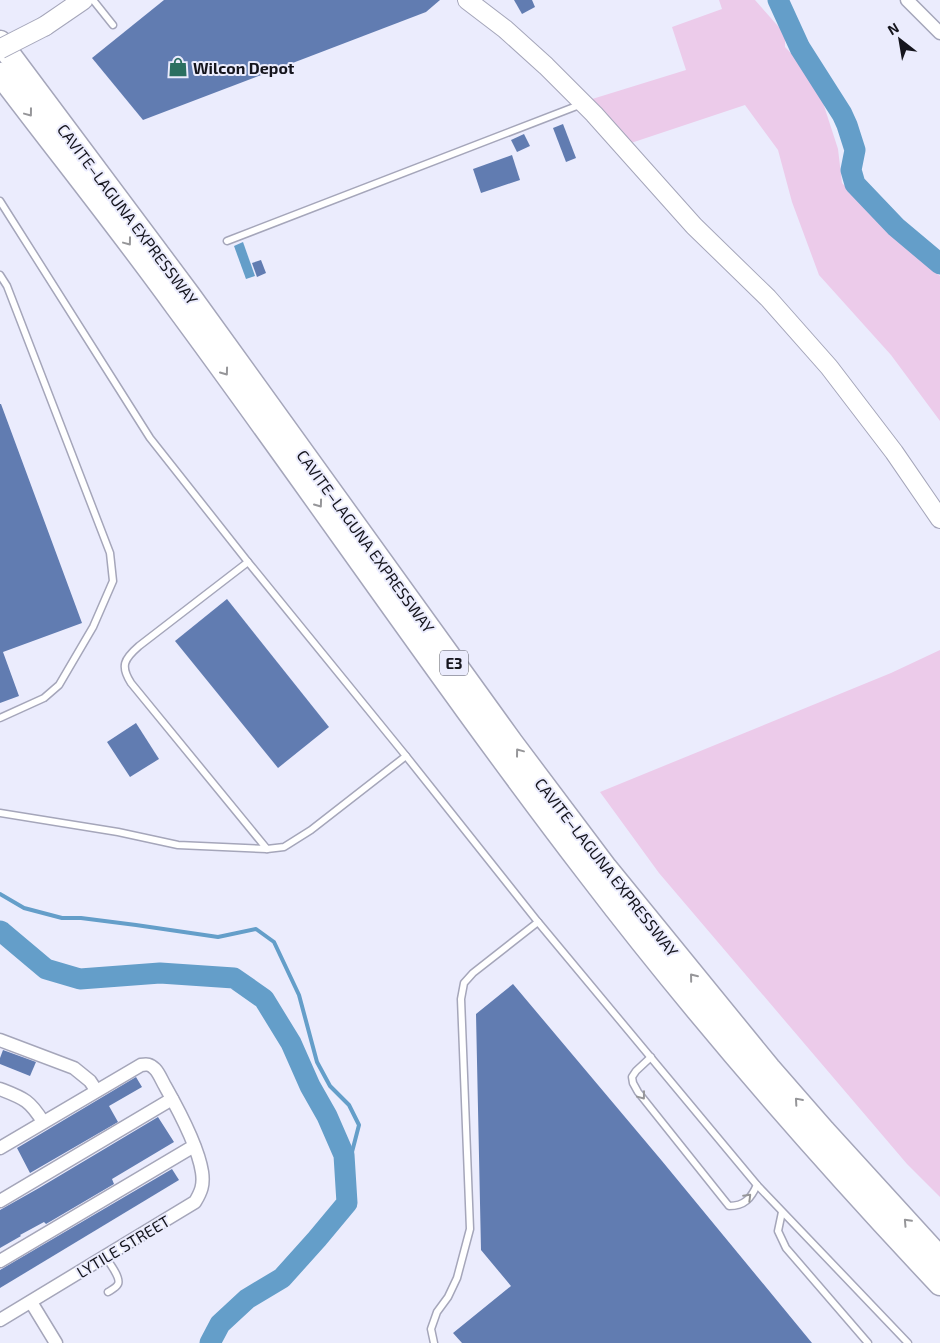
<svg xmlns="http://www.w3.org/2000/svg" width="940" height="1343" font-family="'Exo 2',sans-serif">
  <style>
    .green { fill: #eccbea }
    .water { fill: #649ec9 }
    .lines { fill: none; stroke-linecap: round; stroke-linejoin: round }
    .stream { stroke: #649ec9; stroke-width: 4 }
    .river { stroke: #649ec9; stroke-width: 21 }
    .building { fill: #617cb1 }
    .lane-casing { stroke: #a5a6ba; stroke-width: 9 }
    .street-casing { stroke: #a5a6ba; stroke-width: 15 }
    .secondary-casing { stroke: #a5a6ba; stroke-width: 20 }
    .primary-casing { stroke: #a5a6ba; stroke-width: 21 }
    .highway-casing { stroke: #a5a6ba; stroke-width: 25 }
    .lane { stroke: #fff; stroke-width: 6 }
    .street { stroke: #fff; stroke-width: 12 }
    .secondary { stroke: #fff; stroke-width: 18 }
    .primary { stroke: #fff; stroke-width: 19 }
    .highway { stroke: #fff; stroke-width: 22 }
    .primary-bridge-casing { stroke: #a5a6ba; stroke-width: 21; stroke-linecap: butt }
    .primary-bridge { stroke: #fff; stroke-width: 19 }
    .oneway { stroke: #969699 }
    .labels { text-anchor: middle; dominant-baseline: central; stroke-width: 4; stroke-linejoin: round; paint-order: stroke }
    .shield { fill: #ebecfd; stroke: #555660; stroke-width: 1 }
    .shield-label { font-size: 15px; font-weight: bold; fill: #15151d }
    .poi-label { font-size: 16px; font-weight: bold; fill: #15151d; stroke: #ebecfd; text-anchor: start }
    .street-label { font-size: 16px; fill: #15151d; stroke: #ebecfd }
  </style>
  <rect width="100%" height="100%" fill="#ebecfd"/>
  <g class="green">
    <path d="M719,0H755L785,34V47L815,78L838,149L842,183L892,234L940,276V421L891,355L819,275L792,202L778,150L745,105L631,143L589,100L686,70L672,27L722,9Z"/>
    <path d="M940,650V1197L907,1164L659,873L600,792L891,673Z"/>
  </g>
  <path class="water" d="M243,242L255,276L246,279L234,246Z"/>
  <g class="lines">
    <path class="stream" d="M0,894L24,908L62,918H81L136,925L218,937L256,929L274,942L299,995L317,1062L330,1086L349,1105L359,1125L345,1179"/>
    <g class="river">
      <path d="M778,0L800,48L842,114L847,125L855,150L851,170L855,184L896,227L940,264"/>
      <path d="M0,931L2,932L46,969L80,979L160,973L234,978L264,999L291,1043L310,1086L327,1116L344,1155L347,1203L317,1239L282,1278L247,1299L220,1324L210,1343"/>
    </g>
  </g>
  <g class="building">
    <path d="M164,0H440L426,12L143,120L92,58Z"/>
    <path d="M514,0H532L535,7L522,14Z"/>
    <path d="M563,124L576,158L566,162L553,128Z"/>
    <path d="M524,134L530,146L517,152L511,140Z"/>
    <path d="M512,155L520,180L481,193L473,169Z"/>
    <path d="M261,260L266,273L257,277L252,263Z"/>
    <path d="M0,404H1L82,623L3,652L19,696L0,703Z"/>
    <path d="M227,599L329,727L278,768L175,641Z"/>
    <path d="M136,723L159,759L130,777L107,742Z"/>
    <path d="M513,984L662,1161L812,1343H462L453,1333L511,1286L481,1250L476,1014Z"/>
    <path d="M3,1050L36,1062L30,1076L0,1064V1058Z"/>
    <path d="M136,1077L142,1087L109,1106L118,1122L30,1173L17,1148Z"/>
    <path d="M158,1117L174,1142L112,1179L114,1184L46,1224L44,1222L20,1235L21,1236L0,1248V1210L39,1188Z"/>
    <path d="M172,1169L179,1180L0,1288V1270Z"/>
  </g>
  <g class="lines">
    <defs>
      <g id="lane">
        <path d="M93,0L113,25"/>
        <path d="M0,201L150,438L248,562L406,756L538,922L757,1185L908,1343"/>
        <path d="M227,241L582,104"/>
        <path d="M0,275L7,286L110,553L113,581L93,627L59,685L44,698L0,718"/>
        <path d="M248,562L139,646C124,659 120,666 131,683L267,849"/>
        <path d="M0,813L118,832L178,845L267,849L284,847L311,830L406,756"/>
        <path d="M651,1057L636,1071L632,1077L633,1083L638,1092L729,1206C745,1206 751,1198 757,1185"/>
        <path d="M782,1212L778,1231L786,1248L868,1343"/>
        <path d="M105,1257C109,1262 121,1278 118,1284C116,1288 111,1290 108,1292"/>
        <path d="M434,1343L431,1329L437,1312L448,1297L457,1278L470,1229L461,999L464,983L473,973L538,922"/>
      </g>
      <g id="street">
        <path d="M907,0L940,33"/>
        <path d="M0,1040L74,1068L90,1081L96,1090"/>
        <path d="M0,1089C23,1098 30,1100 43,1122"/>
        <path d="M0,1148L141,1065C147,1064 150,1064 155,1069C159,1073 162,1081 165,1086C178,1109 198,1146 202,1172C204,1185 201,1192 195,1202L0,1320"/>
        <path d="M0,1201L172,1099"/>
        <path d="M0,1261L194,1146"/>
        <path d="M31,1302L56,1343"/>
      </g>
      <path id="secondary" d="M467,0L505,29L546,66L594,114L694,226L768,298L829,367L894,452L940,519"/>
      <path id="primary" d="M45,26L83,0"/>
      <g id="highway">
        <path d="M0,42L189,295L512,743L606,868L769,1068L824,1131L940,1258"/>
        <path d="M0,74C59,152 120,228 177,307C316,495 447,689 589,874C698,1017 817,1153 940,1284"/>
      </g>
    </defs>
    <use href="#lane" class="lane-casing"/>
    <use href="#street" class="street-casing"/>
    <use href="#secondary" class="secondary-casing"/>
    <use href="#primary" class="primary-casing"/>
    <use href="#highway" class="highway-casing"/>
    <use href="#lane" class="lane"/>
    <use href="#street" class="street"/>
    <use href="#secondary" class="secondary"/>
    <use href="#primary" class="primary"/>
    <use href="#highway" class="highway"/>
    <defs>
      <path id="primary-bridge" d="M0,49L45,26"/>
    </defs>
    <use href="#primary-bridge" class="primary-bridge-casing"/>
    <use href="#primary-bridge" class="primary-bridge"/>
  </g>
  <defs><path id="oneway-chevron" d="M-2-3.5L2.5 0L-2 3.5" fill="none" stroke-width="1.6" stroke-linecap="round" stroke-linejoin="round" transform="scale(1.25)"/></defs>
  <g class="oneway">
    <use href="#oneway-chevron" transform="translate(29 113) rotate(53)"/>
    <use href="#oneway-chevron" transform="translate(128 242) rotate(53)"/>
    <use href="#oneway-chevron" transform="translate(225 372) rotate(54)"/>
    <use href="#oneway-chevron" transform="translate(319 504) rotate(54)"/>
    <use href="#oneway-chevron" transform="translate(519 752) rotate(-127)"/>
    <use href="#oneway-chevron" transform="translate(693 977) rotate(-129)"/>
    <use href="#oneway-chevron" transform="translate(642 1096) rotate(53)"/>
    <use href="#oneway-chevron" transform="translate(798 1101) rotate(-131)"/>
    <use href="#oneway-chevron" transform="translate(748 1197) rotate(-45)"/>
    <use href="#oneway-chevron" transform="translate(907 1222) rotate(-133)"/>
  </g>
  <defs>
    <symbol id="shop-bare" viewBox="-9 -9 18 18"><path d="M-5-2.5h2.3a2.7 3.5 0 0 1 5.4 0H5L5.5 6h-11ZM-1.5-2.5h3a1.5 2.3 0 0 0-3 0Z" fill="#2b6f61" stroke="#ebecfd" stroke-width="2.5" paint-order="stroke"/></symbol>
  </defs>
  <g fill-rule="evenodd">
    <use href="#shop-bare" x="164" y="53" width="28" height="28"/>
  </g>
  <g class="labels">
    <rect class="shield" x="440" y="650.5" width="28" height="25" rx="4"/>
    <g class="shield-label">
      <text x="454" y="663">E3</text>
    </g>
    <g class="poi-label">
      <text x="193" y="67">Wilcon Depot</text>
    </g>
    <g class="street-label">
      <text transform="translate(128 214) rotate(53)">CAVITE–LAGUNA EXPRESSWAY</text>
      <text transform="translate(366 541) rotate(54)">CAVITE–LAGUNA EXPRESSWAY</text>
      <text transform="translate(607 867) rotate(52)">CAVITE–LAGUNA EXPRESSWAY</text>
      <text transform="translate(123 1246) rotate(-31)">LYTILE STREET</text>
    </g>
  </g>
  <g transform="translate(900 40) rotate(329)" stroke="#ebecfd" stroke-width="4" paint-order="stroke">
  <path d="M0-4L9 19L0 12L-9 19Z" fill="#15151d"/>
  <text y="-8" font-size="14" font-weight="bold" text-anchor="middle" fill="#15151d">N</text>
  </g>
</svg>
